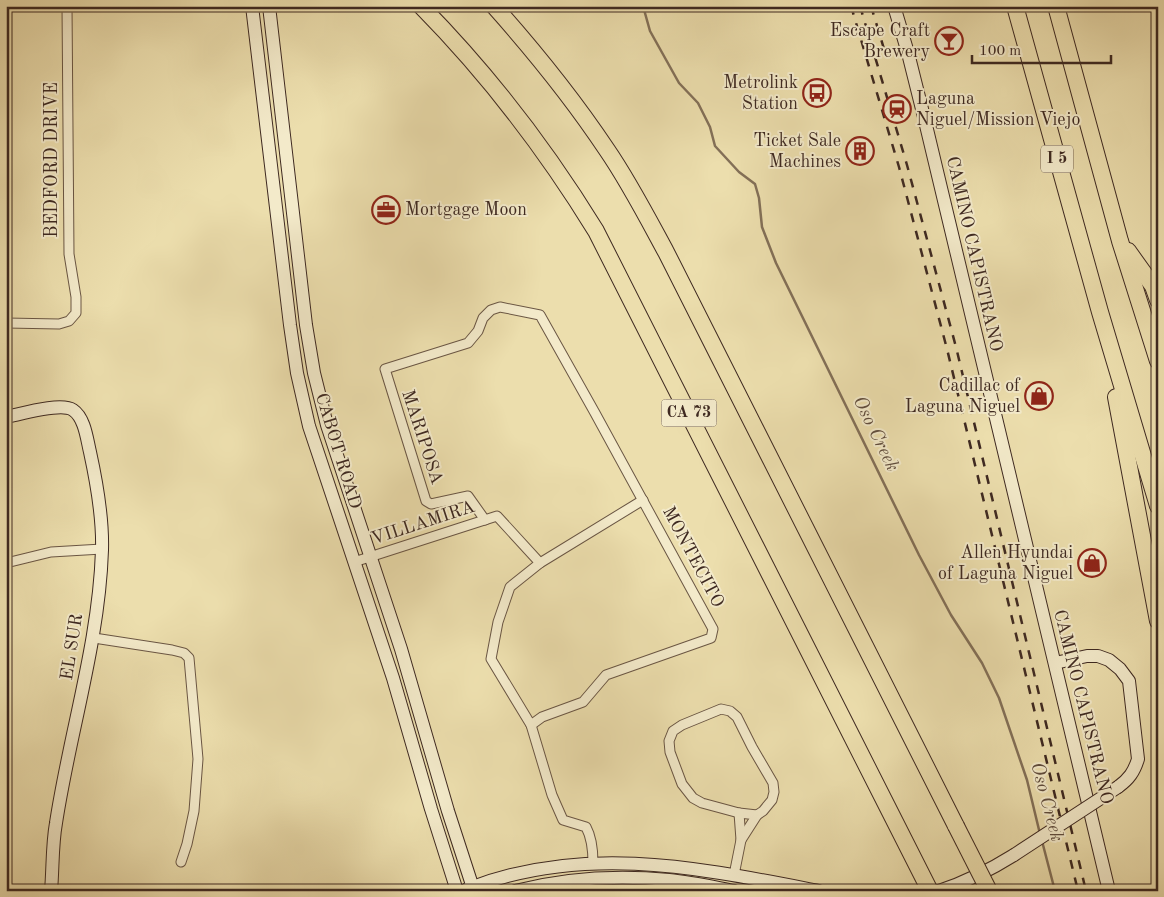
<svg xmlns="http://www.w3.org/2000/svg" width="1164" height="897" font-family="'Old Standard TT',serif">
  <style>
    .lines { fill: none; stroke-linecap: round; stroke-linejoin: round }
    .stream { stroke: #837058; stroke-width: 2.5 }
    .street-casing { stroke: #6a5644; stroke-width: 11 }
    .secondary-casing { stroke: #3e2921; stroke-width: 14 }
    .highway-casing { stroke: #3e2921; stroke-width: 18 }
    .street { stroke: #f3eaca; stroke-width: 9 }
    .secondary { stroke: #f3eaca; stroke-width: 12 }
    .highway { stroke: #ecdead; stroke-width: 16 }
    .rail { stroke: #3e2921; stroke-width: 2.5; stroke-dasharray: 9 9; stroke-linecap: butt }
    .secondary-bridge-casing { stroke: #3e2921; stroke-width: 14; stroke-linecap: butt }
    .highway-bridge-casing { stroke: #3e2921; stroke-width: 18; stroke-linecap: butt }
    .secondary-bridge { stroke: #f3eaca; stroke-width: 12 }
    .highway-bridge { stroke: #ecdead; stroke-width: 16 }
    .labels { text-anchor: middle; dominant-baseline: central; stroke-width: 4; stroke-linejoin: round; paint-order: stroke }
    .shield { fill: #f3eaca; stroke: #746354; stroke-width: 1 }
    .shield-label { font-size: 16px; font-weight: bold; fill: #3e2921 }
    .poi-label { font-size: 18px; fill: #3e2921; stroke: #f3eaca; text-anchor: end }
    .street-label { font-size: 18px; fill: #3e2921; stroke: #f3eaca }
    .water-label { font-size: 19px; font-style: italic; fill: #604d3d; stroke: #f3eaca }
  </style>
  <rect width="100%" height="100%" fill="#ecdead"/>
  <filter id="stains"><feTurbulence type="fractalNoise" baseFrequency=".004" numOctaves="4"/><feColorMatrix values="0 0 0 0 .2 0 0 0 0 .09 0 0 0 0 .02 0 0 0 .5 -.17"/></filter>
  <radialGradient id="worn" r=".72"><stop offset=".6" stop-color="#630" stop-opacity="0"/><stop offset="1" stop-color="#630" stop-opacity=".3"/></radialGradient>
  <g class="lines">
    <g class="stream">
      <path d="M643,6L650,31L679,83L698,103L710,127L715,146L739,172L755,184L759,198L762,227L776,263L919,555L951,615L982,663L999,698L1027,780L1040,834"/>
      <path d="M1042,841L1055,891"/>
    </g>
    <defs>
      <g id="street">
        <path d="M6,323L59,324L69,321L76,313V297L69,254L67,6"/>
        <path d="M485,520L468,496L431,504L426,501L385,369L468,343L478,331L483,318L491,310L500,307L540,315L595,413L713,629L711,638L606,675L583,702L542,717L531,725"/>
        <path d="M354,562L497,516L540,563"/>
        <path d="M6,563L51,552L102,549"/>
        <path d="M94,638L172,650L184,653L189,658L198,759L194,811L187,844L181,862"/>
        <path d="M721,709L730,711L737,717L752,747L773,783L774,792L772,800L763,811L757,815L739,813L702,803L693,798L682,784L670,752L669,741L673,731L682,725Z"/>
        <path d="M741,840L757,815"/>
        <path d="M593,863C593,850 592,838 586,827L563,820L552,795L531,725L491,659L498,622L510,587L540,563L643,500"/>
        <path d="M734,875L741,840L739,813"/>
      </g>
      <g id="secondary">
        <path d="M252,6L290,325L297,373L309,426L393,678L431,809L457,891"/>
        <path d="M269,6L306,325L314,373L327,425L401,649L448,811L474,891"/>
        <path d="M894,6L908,53L925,121L1109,891"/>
        <path d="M6,417C21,414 61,402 73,410C85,418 87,440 90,452C97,484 103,517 102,550C99,643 70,731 56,823C52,845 53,868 51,891"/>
        <path d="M1055,663L1087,656H1098L1109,660L1120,669L1129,681L1138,759C1134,772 1129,779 1118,787"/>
        <path d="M467,889C585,843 699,868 819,891"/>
        <path d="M515,891C566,878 618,875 669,880C691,882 713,887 734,891"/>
        <path d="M939,891C966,882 990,870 1014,855"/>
      </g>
      <g id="highway">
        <path d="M421,6C490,76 545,148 596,231L930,891"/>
        <path d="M494,6C535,52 573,99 607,150C629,182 647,217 666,252L956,826"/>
        <path d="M1015,6L1100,312L1158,506"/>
        <path d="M1056,6L1120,241L1158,361"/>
        <path d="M1128,251L1153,286L1158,300"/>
        <path d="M1116,397L1158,621"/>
      </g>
    </defs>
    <use href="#street" class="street-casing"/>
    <use href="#secondary" class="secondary-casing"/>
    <use href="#highway" class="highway-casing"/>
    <use href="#street" class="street"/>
    <use href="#secondary" class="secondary"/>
    <use href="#highway" class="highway"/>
    <g class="rail">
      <path d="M851,6L899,167L947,349L1078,891"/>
      <path d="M860,6L907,165L956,347L1086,891"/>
      <path d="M871,6L884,49"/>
    </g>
    <defs>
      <path id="secondary-bridge" d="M1014,855L1118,787"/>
      <path id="highway-bridge" d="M956,826L989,891"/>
    </defs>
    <use href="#secondary-bridge" class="secondary-bridge-casing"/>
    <use href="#highway-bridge" class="highway-bridge-casing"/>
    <use href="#secondary-bridge" class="secondary-bridge"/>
    <use href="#highway-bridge" class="highway-bridge"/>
  </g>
  <defs>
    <symbol id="bar-ring" viewBox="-11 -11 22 22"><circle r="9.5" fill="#f3eaca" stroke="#8f2418" stroke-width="1.5"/><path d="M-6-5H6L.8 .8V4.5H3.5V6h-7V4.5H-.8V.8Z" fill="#8f2418"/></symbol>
    <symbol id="bus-ring" viewBox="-11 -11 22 22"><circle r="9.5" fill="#f3eaca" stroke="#8f2418" stroke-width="1.5"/><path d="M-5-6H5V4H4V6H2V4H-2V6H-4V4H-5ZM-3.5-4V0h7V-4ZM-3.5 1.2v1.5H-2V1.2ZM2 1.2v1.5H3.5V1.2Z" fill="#8f2418"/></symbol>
    <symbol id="station-ring" viewBox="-11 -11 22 22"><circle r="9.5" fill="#f3eaca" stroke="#8f2418" stroke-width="1.5"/><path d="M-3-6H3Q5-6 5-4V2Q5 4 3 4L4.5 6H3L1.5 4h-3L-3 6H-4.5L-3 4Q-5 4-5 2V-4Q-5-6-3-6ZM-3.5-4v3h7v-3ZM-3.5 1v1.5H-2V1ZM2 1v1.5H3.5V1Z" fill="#8f2418"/></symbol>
    <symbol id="building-ring" viewBox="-11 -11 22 22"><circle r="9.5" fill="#f3eaca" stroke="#8f2418" stroke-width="1.5"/><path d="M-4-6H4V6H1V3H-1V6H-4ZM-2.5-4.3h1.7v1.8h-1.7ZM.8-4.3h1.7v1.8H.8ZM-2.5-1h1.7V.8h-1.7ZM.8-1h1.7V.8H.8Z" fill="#8f2418"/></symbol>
    <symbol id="office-ring" viewBox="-11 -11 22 22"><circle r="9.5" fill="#f3eaca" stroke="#8f2418" stroke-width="1.5"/><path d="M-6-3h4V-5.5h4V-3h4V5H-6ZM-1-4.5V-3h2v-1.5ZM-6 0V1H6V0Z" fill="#8f2418"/></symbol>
    <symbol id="shop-ring" viewBox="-11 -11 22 22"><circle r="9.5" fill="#f3eaca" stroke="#8f2418" stroke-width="1.5"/><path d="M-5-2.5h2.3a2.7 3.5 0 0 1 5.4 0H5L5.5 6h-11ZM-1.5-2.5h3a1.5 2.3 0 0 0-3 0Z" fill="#8f2418"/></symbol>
  </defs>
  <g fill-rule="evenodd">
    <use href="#bar-ring" x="933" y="25" width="32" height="32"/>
    <use href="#bus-ring" x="801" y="77" width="32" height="32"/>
    <use href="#station-ring" x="881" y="93" width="32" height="32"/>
    <use href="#building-ring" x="844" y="135" width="32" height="32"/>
    <use href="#office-ring" x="370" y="194" width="32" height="32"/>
    <use href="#shop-ring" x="1023" y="380" width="32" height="32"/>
    <use href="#shop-ring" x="1076" y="547" width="32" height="32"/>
  </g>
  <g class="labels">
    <g class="shield">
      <rect x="1041" y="145.5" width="32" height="27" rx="4"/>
      <rect x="661.5" y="399.5" width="55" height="27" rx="4"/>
    </g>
    <g class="shield-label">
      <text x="1057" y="159">I 5</text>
      <text x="689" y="413">CA 73</text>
    </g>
    <g class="poi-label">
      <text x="930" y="31">Escape Craft<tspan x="930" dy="21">Brewery</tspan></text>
      <text x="798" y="83">Metrolink<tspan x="798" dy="21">Station</tspan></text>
      <text x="916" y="99" text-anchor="start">Laguna<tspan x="916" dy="21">Niguel/Mission Viejo</tspan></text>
      <text x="841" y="141">Ticket Sale<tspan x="841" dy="21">Machines</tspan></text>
      <text x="405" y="210" text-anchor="start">Mortgage Moon</text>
      <text x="1020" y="386">Cadillac of<tspan x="1020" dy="21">Laguna Niguel</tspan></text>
      <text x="1073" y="553">Allen Hyundai<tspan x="1073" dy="21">of Laguna Niguel</tspan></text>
    </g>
    <g class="street-label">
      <text transform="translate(52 160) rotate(-90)">BEDFORD DRIVE</text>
      <text transform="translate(974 254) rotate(77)">CAMINO CAPISTRANO</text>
      <text transform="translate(422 437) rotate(72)">MARIPOSA</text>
      <text transform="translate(338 451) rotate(73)">CABOT ROAD</text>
      <text transform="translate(423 523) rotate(-18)">VILLAMIRA</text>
      <text transform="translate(693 557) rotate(62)">MONTECITO</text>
      <text transform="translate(72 647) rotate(-81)">EL SUR</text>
      <text transform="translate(1083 707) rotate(76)">CAMINO CAPISTRANO</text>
    </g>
    <g class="water-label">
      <text transform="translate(875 434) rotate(64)">Oso Creek</text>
      <text transform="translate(1046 802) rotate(75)">Oso Creek</text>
    </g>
  </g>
  <rect width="1164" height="897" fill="none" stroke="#ecdead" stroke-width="25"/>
  <rect x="8" y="8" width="1149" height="882" fill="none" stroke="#3e2921" stroke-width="2.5"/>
  <rect x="12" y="12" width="1139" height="872" fill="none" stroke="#3e2921"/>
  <path d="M972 55v8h139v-8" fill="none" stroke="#3e2921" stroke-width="2.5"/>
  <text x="979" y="55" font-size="15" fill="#3e2921" stroke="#f3eaca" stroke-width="4" paint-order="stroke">100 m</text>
  <rect width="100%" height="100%" filter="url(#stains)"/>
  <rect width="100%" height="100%" fill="url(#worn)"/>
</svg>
